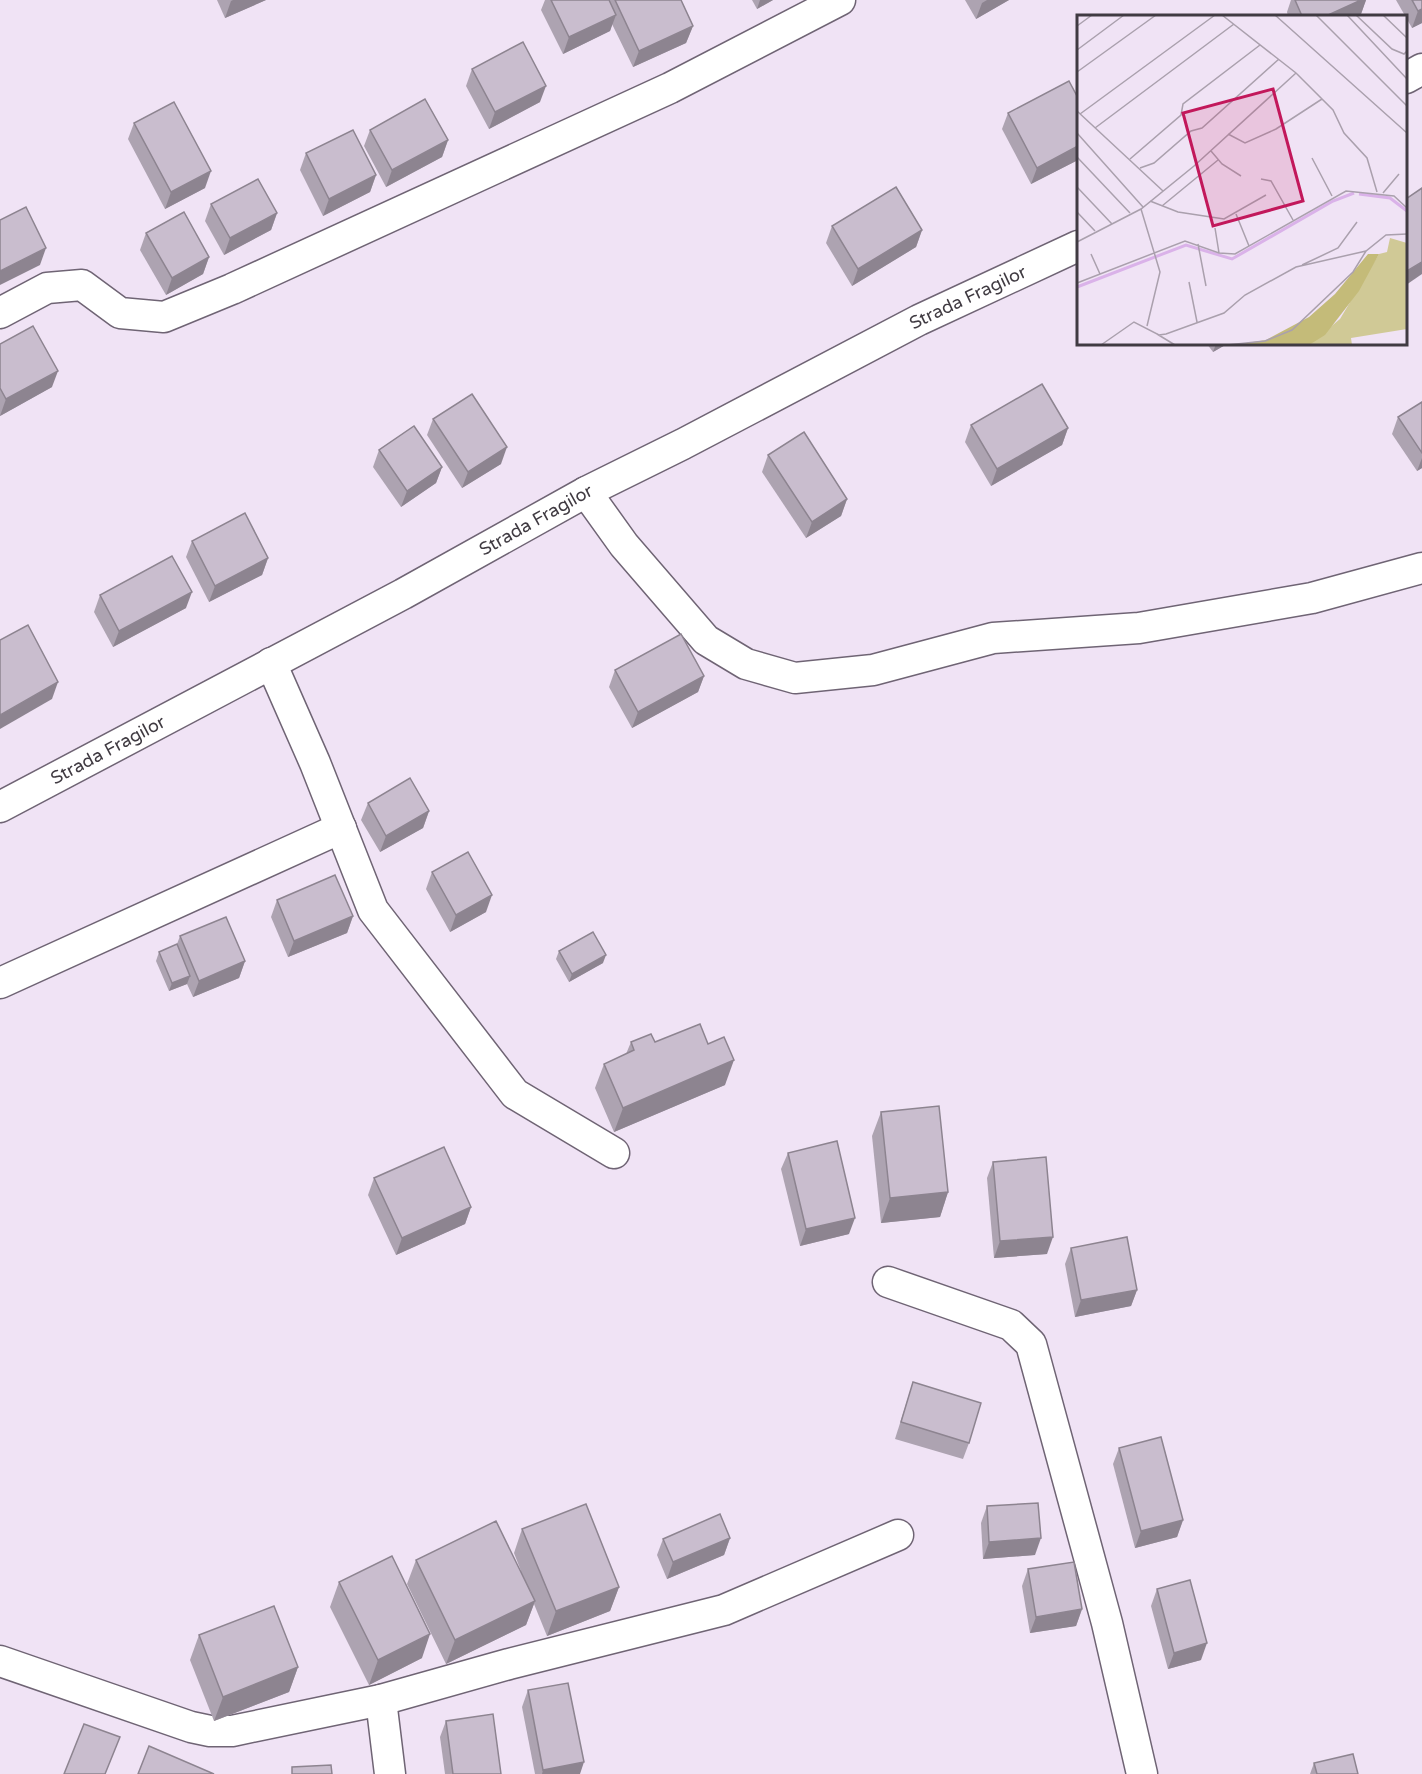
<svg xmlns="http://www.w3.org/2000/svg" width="1422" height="1774" font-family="'Varela Round',sans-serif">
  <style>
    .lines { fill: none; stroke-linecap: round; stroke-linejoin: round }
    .minor-casing { stroke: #6f6474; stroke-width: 33 }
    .minor { stroke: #fff; stroke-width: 30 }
    .wall { fill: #ada3b1 }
    .shaded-wall { fill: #8d8490 }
    .building { fill: #c9bdce; stroke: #8d8490; stroke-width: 1.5 }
    .labels { text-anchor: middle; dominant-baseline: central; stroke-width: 6; stroke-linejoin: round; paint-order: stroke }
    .street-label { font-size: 18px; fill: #403b42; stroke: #faf3fe }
    .inset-river { fill: none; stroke: #dab2e9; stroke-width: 3 }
    .inset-road { fill: none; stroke: #aaa0ad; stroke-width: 1.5 }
    .view { fill: #c2185b; fill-opacity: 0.15; stroke: #c2185b; stroke-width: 3 }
    .inset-edge { fill: none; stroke: #403b42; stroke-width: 3 }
  </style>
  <rect width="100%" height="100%" fill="#f0e3f5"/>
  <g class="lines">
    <defs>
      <g id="minor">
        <path d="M1406,78L1422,69"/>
        <path d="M0,313L47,288L82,285L120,313L164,317L232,289L670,88L840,0"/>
        <path d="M586,492L624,545L706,640L746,664L795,678L873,670L993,638L1139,628L1312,598L1422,568"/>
        <path d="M271,663L315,763L373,910L515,1094L614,1153"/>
        <path id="s1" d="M0,807L403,594L586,492L683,444L919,320L1078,246"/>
        <path d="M0,983L341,828"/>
        <path d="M888,1282L1011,1325L1031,1344L1107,1623L1142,1774"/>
        <path d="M0,1661L191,1727L210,1731H232L381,1700L509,1664L724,1610L898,1535"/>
        <path d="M381,1700L390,1774"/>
      </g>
    </defs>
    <use href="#minor" class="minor-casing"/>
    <use href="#minor" class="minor"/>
  </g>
  <g class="wall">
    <path d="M217,0H266L225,18Z"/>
    <path d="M545,0H681L693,26L686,43L633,67L612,24L610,31L563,54L541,10Z"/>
    <path d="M752,0H773L757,9Z"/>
    <path d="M965,0H1009L976,19Z"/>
    <path d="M1291,0H1366L1361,14L1355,16H1288L1287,12Z"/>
    <path d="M1396,0H1422V23L1412,28Z"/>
    <path d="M472,69L540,102L489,129L466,86Z"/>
    <path d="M1078,98V160L1031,184L1002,129L1008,113Z"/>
    <path d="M134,123L205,188L165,209L128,139Z"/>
    <path d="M370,130L448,140L442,157L386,187L364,146Z"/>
    <path d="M306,153L376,175L370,192L323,216L300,170Z"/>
    <path d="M211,204L277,213L271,230L224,255L205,221Z"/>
    <path d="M832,226L922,230L916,247L852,286L826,243Z"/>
    <path d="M146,233L209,257L203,274L166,295L140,250Z"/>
    <path d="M0,344L52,387L0,416Z"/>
    <path d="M1207,344H1227L1213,352Z"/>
    <path d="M1422,402V468L1417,471L1392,434L1398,417Z"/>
    <path d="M433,419L501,464L462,488L427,435Z"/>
    <path d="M971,425L1068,428L1062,445L991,486L965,442Z"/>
    <path d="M379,450L442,467L436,483L401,507L373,467Z"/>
    <path d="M768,455L847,499L841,516L806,538L762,472Z"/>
    <path d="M192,541L268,558L262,575L209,602L186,557Z"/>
    <path d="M100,595L186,608L113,647L94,612Z"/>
    <path d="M615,670L704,676L698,692L632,728L609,687Z"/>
    <path d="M368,803L429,811L423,828L380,852L361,820Z"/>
    <path d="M432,872L486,912L450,932L426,889Z"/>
    <path d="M277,900L353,916L347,933L288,957L271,917Z"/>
    <path d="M180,936L245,961L239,978L193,997L187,984L169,991L156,961L159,952L177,944Z"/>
    <path d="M559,951L603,963L569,982L556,959Z"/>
    <path d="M631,1042H655L725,1085L614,1132L595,1088L604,1064L626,1054Z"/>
    <path d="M881,1112L948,1192L940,1217L881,1223L872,1136Z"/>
    <path d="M788,1153L849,1234L800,1246L781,1169Z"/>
    <path d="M993,1162L1047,1254L994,1258L987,1178Z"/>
    <path d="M374,1178L471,1207L465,1224L396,1255L368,1195Z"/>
    <path d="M1071,1248L1137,1290L1131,1306L1075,1317L1065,1264Z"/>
    <path d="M913,1382L969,1443L963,1459L895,1439Z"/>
    <path d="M1119,1448L1183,1520L1177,1537L1135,1548L1113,1464Z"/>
    <path d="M987,1506L1035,1555L983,1559L981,1523Z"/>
    <path d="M522,1529L619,1587L610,1611L547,1636L534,1604L526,1625L446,1664L407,1584L416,1560L521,1571L514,1553Z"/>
    <path d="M730,1538L724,1555L667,1579L657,1555L663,1539Z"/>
    <path d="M1028,1569L1082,1609L1076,1626L1030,1633L1022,1586Z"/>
    <path d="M339,1582L422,1658L369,1685L330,1607Z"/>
    <path d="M1157,1589L1201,1660L1168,1669L1151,1606Z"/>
    <path d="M199,1635L298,1667L289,1692L214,1721L190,1660Z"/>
    <path d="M528,1690L580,1774H535L522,1707Z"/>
    <path d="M446,1721L501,1774H445L440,1737Z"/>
    <path d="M1314,1763L1358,1774H1310Z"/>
  </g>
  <g class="shaded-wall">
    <path d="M233,0H266L225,18L231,1Z"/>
    <path d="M760,0H773L757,9Z"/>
    <path d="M987,0H1009L976,19L982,3Z"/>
    <path d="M1361,0H1366L1361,14L1356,16H1326Z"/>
    <path d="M1422,9V23L1412,28L1418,11Z"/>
    <path d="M616,15L610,31L563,54L569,37Z"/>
    <path d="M693,26L686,43L633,67L639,51Z"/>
    <path d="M546,86L540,102L489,129L495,112Z"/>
    <path d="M448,140L442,157L386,187L392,170Z"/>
    <path d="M1078,146V160L1031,184L1037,168Z"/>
    <path d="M211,171L205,188L165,209L171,192Z"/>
    <path d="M376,175L370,192L323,216L329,199Z"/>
    <path d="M277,213L271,230L224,255L230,238Z"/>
    <path d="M922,230L916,247L852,286L858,269Z"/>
    <path d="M46,248L40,265L0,285V271Z"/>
    <path d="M209,257L203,274L166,295L172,278Z"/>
    <path d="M1422,262V274L1406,285V276L1407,271Z"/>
    <path d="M1216,344H1227L1213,352Z"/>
    <path d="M58,371L52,387L0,416L6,399Z"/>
    <path d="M1068,428L1062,445L991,486L997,469Z"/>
    <path d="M507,447L501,464L462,488L468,472Z"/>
    <path d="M1422,458V468L1417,471Z"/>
    <path d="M442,467L436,483L401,507L407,491Z"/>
    <path d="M847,499L841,516L806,538L812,522Z"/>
    <path d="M268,558L262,575L209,602L215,586Z"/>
    <path d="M192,592L186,608L113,647L119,631Z"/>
    <path d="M704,676L698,692L632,728L638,712Z"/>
    <path d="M58,682L52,699L0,729V715Z"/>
    <path d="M429,811L423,828L380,852L386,836Z"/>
    <path d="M492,895L486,912L450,932L456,915Z"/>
    <path d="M353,916L347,933L288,957L294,941Z"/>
    <path d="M606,955L603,963L569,982L572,974Z"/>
    <path d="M245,961L239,978L193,997L199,981Z"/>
    <path d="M190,976L187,984L169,991L172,983Z"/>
    <path d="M734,1060L725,1085L614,1132L623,1108Z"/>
    <path d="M948,1192L940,1217L881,1223L890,1198Z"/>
    <path d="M471,1207L465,1224L396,1255L402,1238Z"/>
    <path d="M855,1218L849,1234L800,1246L806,1229Z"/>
    <path d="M1053,1237L1047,1254L994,1258L1000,1241Z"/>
    <path d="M1137,1290L1131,1306L1075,1317L1081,1300Z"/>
    <path d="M1183,1520L1177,1537L1135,1548L1141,1531Z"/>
    <path d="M730,1538L724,1555L667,1579L673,1562Z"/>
    <path d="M1041,1538L1035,1555L983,1559L989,1542Z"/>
    <path d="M619,1587L610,1611L547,1636L556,1611Z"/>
    <path d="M535,1601L526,1625L446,1664L455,1640Z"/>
    <path d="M1082,1609L1076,1626L1030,1633L1036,1617Z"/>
    <path d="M430,1634L422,1658L369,1685L378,1660Z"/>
    <path d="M1207,1643L1201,1660L1168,1669L1174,1653Z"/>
    <path d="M298,1667L289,1692L214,1721L223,1697Z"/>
    <path d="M584,1762L580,1774H542L543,1770Z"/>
  </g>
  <g class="building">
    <path d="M551,0H609L616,15L569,37Z"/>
    <path d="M615,0H681L693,26L639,51Z"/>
    <path d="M1295,0H1361L1326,16H1302Z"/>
    <path d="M1412,0H1422V9L1418,11Z"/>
    <path d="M523,42L546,86L495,112L472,69Z"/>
    <path d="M1069,81L1078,98V146L1037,168L1008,113Z"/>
    <path d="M425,99L448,140L392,170L370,130Z"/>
    <path d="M174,102L211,171L171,192L134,123Z"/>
    <path d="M353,130L376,175L329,199L306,153Z"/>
    <path d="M258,179L277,213L230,238L211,204Z"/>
    <path d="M896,187L922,230L858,269L832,226Z"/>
    <path d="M1422,188V262L1407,271L1406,268V199Z"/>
    <path d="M26,207L46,248L0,271V220Z"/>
    <path d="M184,212L209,257L172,278L146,233Z"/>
    <path d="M33,326L58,371L6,399L0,388V344Z"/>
    <path d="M1042,384L1068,428L997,469L971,425Z"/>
    <path d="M472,394L507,447L468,472L433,419Z"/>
    <path d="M1422,402V453L1398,417Z"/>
    <path d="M414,426L442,467L407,491L379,450Z"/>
    <path d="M804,432L847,499L812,522L768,455Z"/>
    <path d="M245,513L268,558L215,586L192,541Z"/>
    <path d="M172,556L192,592L119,631L100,595Z"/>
    <path d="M28,625L58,682L0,715V640Z"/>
    <path d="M681,634L704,676L638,712L615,670Z"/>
    <path d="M410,778L429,811L386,836L368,803Z"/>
    <path d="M468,852L492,895L456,915L432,872Z"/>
    <path d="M335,875L353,916L294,941L277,900Z"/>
    <path d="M226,917L245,961L199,981L180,936Z"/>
    <path d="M593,932L606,955L572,974L559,951Z"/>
    <path d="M177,944L190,976L172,983L159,952Z"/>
    <path d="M700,1024L708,1044L724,1037L734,1060L623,1108L604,1064L634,1050L631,1042L651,1034L655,1042Z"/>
    <path d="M939,1106L948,1192L890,1198L881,1112Z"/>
    <path d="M837,1141L855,1218L806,1229L788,1153Z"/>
    <path d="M444,1147L471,1207L402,1238L374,1178Z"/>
    <path d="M1046,1157L1053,1237L1000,1241L993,1162Z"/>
    <path d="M1127,1237L1137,1290L1081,1300L1071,1248Z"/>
    <path d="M913,1382L981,1403L969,1443L901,1422Z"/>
    <path d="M1161,1437L1183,1520L1141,1531L1119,1448Z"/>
    <path d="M1038,1503L1041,1538L989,1542L987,1506Z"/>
    <path d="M586,1504L619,1587L556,1611L522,1529Z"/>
    <path d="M720,1514L730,1538L673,1562L663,1539Z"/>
    <path d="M496,1521L535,1601L455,1640L416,1560Z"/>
    <path d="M392,1556L430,1634L378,1660L339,1582Z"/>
    <path d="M1074,1562L1082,1609L1036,1617L1028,1569Z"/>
    <path d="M1190,1580L1207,1643L1174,1653L1157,1589Z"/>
    <path d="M274,1606L298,1667L223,1697L199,1635Z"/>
    <path d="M568,1683L584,1762L543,1770L528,1690Z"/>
    <path d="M493,1714L501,1774H453L446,1721Z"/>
    <path d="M84,1724L120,1737L105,1774H64Z"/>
    <path d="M149,1746L214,1774H138Z"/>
    <path d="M1353,1754L1358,1774H1317L1314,1763Z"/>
    <path d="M331,1765L332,1774H292V1767Z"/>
  </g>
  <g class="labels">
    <g class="street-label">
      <text stroke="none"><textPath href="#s1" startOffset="1094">Strada Fragilor</textPath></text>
      <text stroke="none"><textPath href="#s1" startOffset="608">Strada Fragilor</textPath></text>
      <text stroke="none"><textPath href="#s1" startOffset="122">Strada Fragilor</textPath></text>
    </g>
  </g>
  <g transform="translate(1077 15)">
    <rect width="330" height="330" fill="#f0e3f5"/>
    <path d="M313,223L330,228V314L274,323L275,330H232L263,304L302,239L310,237Z" fill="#d0c996"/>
    <path d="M291,239H302L282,276L248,320L232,330H156L189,325L232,302L258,279Z" fill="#c4bb79"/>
    <path class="inset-river" d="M282,179L313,183L330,196M0,272L109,230L155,244L256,186L277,178"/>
    <path class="inset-road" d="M145,0L219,58L256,95L267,118L290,143L300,177M198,0L330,118M239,0L330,91M270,0L330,64M279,0L315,34L327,39L330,36M306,0L330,23M0,11L15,0M0,35L47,0M0,57L79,0M0,96L86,176M3,99L138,0M18,113L157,9M0,118L66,192M151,119L168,128L199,114L245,84M134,136L145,149L164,161M0,142L53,198M235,143L255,181M53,144L104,100L106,89L183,30M63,153L77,148L114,116L125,113L202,44M184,164L194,166L216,205M0,172L35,209M306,178L322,159M73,186L101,197L147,204L189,180M85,191L141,145M64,194L83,257L70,311M0,197L18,216M159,199L172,231M138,213L142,238M0,227L64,194L117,151L219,58M121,229L129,271M14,239L23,259M225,250L261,233L280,207M112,267L120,307M0,268L108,226L142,238L158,239L269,176L317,181L330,193M80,319L98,330M24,330L57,307L82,320L89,319L147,298L168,280L219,252L289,236L309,220L330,219M150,330L188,326L215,315L276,257L289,236"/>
    <path class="view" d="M196,74L226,186L136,211L106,98Z"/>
    <rect width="330" height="330" class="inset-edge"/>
  </g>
</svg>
